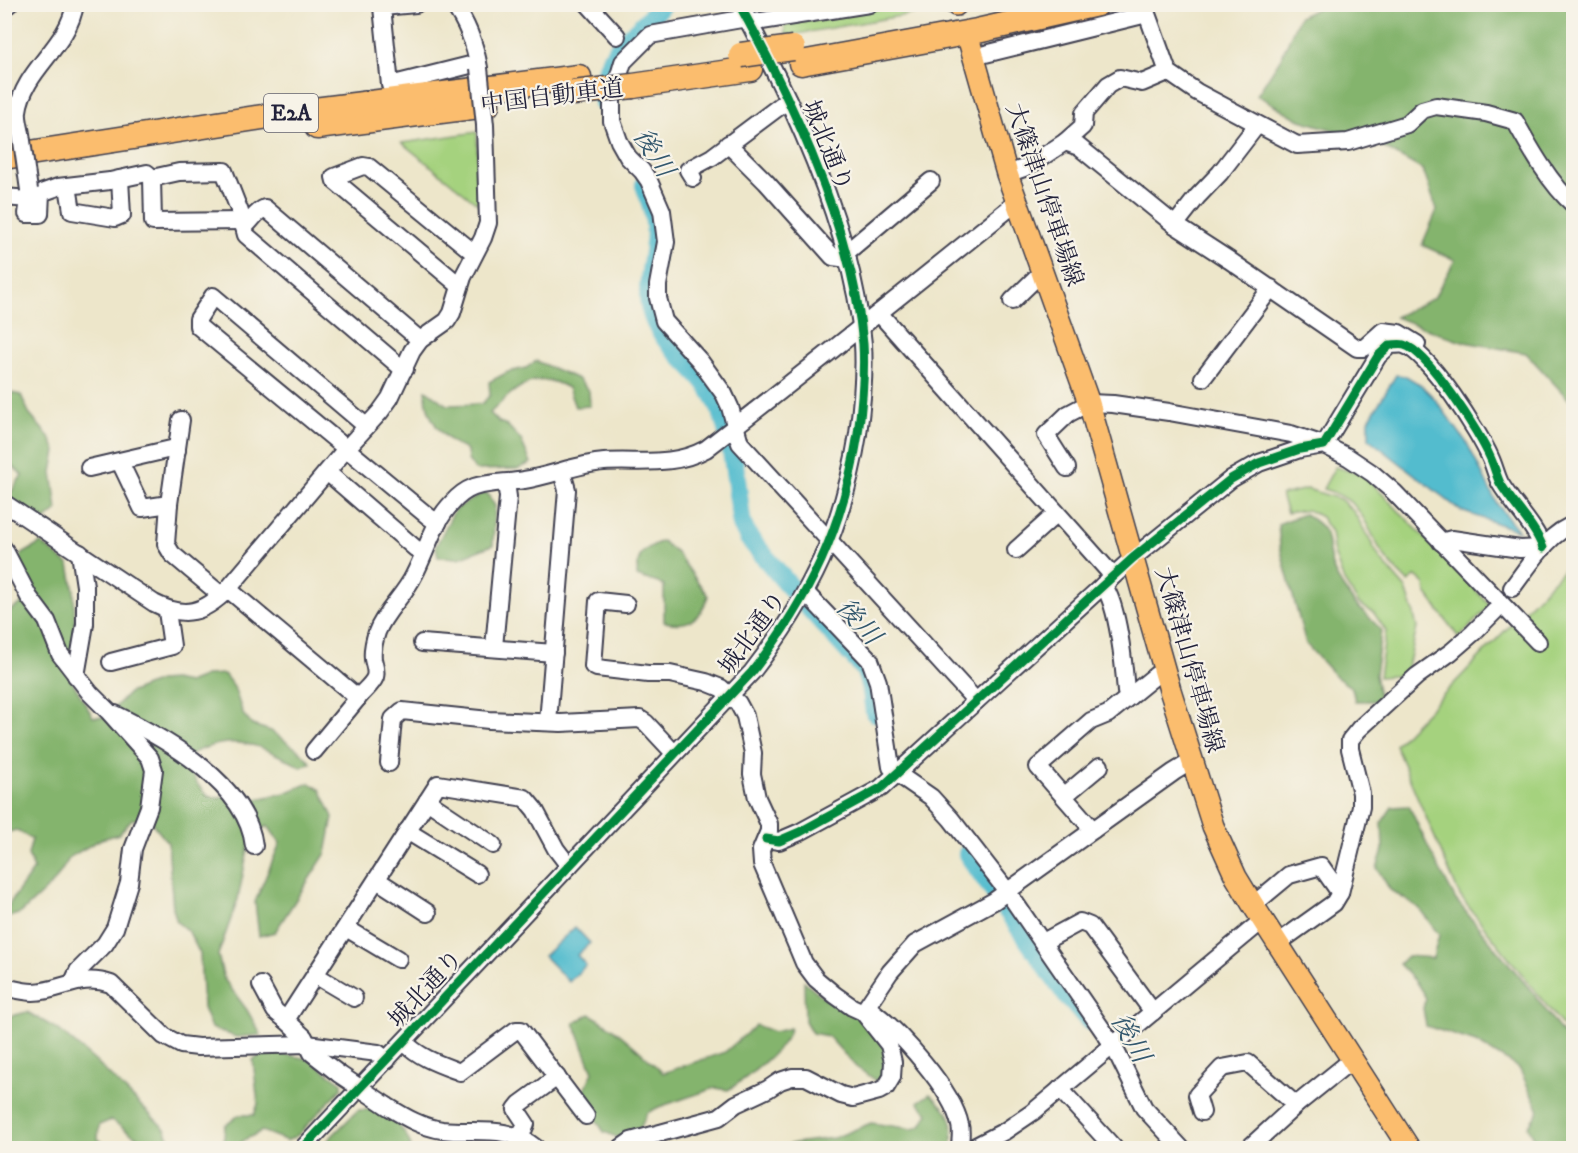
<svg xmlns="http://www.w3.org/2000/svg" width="1578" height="1153" font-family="'IM FELL DW Pica','Noto Serif JP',serif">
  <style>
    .green { fill: #a5d27e; stroke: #647a5c; stroke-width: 1.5 }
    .forest { fill: #84b46d; stroke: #536b54; stroke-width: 1.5 }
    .water { fill: #52bcce; stroke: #3a6f84; stroke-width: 1.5 }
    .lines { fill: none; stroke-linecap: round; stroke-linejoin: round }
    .river { stroke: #52bcce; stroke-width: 20 }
    .minor-casing { stroke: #403f50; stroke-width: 20 }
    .major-casing { stroke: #403f50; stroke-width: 24 }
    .highway-casing { stroke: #403f50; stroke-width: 27 }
    .minor { stroke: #fff; stroke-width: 16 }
    .major { stroke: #fbbd6e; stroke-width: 21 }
    .highway { stroke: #fbbd6e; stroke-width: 24 }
    .minor-bridge-casing { stroke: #403f50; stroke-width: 20; stroke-linecap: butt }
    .highway-bridge-casing { stroke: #403f50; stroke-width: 27; stroke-linecap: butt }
    .minor-bridge { stroke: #fff; stroke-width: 16 }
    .highway-bridge { stroke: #fbbd6e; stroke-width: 24 }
    .cycleway-casing { stroke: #f7f3e8; stroke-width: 13 }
    .cycleway { stroke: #00873e; stroke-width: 9 }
    .labels { text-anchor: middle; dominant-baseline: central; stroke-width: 4.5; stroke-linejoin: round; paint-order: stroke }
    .shield { fill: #f7f3e8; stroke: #62616f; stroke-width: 1.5 }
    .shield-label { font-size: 22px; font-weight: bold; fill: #22223b }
    .street-label { font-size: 24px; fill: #22223b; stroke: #f7f3e8 }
    .water-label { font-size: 26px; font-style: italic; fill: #33586e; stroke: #f7f3e8 }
  </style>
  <rect width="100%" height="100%" fill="#f7f3e8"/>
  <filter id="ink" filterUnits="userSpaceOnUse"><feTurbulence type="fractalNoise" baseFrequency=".0167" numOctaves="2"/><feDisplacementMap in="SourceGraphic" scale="12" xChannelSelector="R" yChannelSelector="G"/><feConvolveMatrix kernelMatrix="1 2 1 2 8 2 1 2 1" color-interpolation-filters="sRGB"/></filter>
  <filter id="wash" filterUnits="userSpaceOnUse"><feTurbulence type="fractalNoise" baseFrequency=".008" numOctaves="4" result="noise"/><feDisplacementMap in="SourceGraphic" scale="24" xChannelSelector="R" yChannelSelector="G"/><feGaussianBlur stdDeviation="1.35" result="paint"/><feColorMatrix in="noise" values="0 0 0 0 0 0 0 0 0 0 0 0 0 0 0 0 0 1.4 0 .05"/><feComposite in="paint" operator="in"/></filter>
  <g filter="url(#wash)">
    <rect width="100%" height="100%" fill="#ede6ca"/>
    <g class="green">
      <path d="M906,5H950L952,7L786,36L784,23Z"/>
      <path d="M477,132L478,204L402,143Z"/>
      <path d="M1335,467L1364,475L1490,605L1459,638L1426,593L1425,584L1416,576L1408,582C1400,574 1391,566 1385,557C1364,526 1365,500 1323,489Z"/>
      <path d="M1307,489L1340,499L1354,512L1381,560L1406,589L1413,610L1417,628L1406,675L1379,677L1386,631L1374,613L1359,604L1344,581L1334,553L1331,532L1321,517L1308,510L1287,513L1281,495Z"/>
      <path d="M1573,560V1039L1460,896L1395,745Z"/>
    </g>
    <g class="forest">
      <path d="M1325,5H1567L1574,25L1573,412L1572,403L1526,353L1459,341L1395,317L1434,298L1455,260L1422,245L1437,210L1423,170L1374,142L1300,120L1257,95L1281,58L1299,17Z"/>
      <path d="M536,361L578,379L589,391L590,406L575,407L568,388C534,368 515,389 490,413L499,422L507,425L521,440L531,463L518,469L475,470L468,460L467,450C442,440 425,418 426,390L447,405L482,404L490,395L489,382L508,372L526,368Z"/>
      <path d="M4,389L7,392L21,395L30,415L50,438L56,451L52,472L57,510L44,521L8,497L22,475L5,459Z"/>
      <path d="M487,493L495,506L493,545L459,558L438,557L436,546L455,509L481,494Z"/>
      <path d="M1304,514C1336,531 1323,540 1333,568C1336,578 1344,588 1350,597C1358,610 1372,617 1381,631L1375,675L1380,701H1355L1352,688L1336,677L1306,644L1285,567L1280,546L1278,524Z"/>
      <path d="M662,541L677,553L708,596C700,620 689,627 664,622V585L637,576C637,553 642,550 662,541Z"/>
      <path d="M41,543L69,565L74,590L75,627L71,663L72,681L93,717H105L129,693L159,681L173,680L188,683L208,675L224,674L234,687L243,714L252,725L271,731L301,752L311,763L301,767C269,750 244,735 208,747C197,750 192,753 185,761L198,785L208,796L220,798L234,794L257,799L285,793L309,783L320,789L333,817L326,853L275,932L259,936L255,902L280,843L268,826L251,834L238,899L218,955L224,979L247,1010L261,1035L236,1037L211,1028L203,1008L200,954L189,932L177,922L173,908L168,843L151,822L132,819L119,834L101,839L70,857L55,881L21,913L6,918L5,910L34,869L28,855L32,839L16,830L5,833V614L21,604L29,589L19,564L21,555Z"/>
      <path d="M1409,806L1432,855L1456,900L1534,994L1573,1048V1148H1540L1528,1127L1539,1110L1519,1068L1476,1042L1426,1026L1423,1008L1426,998L1416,982L1399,964L1407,956L1433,958L1439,935L1419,908L1390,890L1377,868L1383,850L1382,822L1392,807Z"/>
      <path d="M804,981L833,1005L858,1014L886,1047L890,1070L880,1083L856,1067L828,1036L812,1033L805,1021Z"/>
      <path d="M27,1012L59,1030L95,1061L165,1129L172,1144L165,1148H161L135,1136L111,1120L99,1125L98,1139L109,1148H5V1023L11,1016Z"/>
      <path d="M590,1014C618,1030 640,1051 663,1073L725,1052L756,1025L774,1032L790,1028C788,1047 744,1080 728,1090L715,1088L659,1107L647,1113L640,1129L631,1136L619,1138L604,1132L581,1097L593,1072L574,1023Z"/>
      <path d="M268,1051L308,1059L342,1083V1088L298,1135L287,1141L262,1131L244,1140L236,1148H223L225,1126L239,1115H254L258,1104L253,1060Z"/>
      <path d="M930,1094C951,1113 956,1119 951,1148H777L795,1143L834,1138L871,1123L913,1129L921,1126L928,1113L918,1102Z"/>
      <path d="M358,1110C364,1110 371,1109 377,1110C390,1112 410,1136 411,1148H320Z"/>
    </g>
    <g class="water">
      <path d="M1396,375L1406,376L1421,385L1435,399L1467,443L1497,504L1519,531L1461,511L1369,439V420Z"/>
      <path d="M575,927L590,943L577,955L586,965L569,982L544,956Z"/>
    </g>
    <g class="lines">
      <g class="river">
        <path d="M604,103C602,43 632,44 662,4"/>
        <path d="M645,185C652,204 658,224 655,243C653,267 644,292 653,316C662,343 690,361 707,384C734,421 735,480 742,525L749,538L785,581L865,669L872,691L875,712"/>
        <path d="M968,854L1068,997L1090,1021"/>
      </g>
    </g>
  </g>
  <g filter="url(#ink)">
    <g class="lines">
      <defs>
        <g id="minor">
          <path d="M416,4L382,7L390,85L478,63"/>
          <path d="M453,4C468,24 475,44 479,68"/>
          <path d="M588,4L617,36"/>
          <path d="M4,7L9,4"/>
          <path d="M747,18L650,35L623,62L612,99V121L619,141L628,157L642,171L649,181L662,211L666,242L658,285V298L664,321L700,361L724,394L730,407L740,443L976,701"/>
          <path d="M749,23L869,4"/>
          <path d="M973,57L1147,14L1168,72L1142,83L1120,78L1108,85L1084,113L1083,126L1065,142"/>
          <path d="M1168,72L1197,92L1297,145L1348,142L1407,124L1422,110L1436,106L1486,113L1515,121C1530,148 1550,184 1574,205"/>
          <path d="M21,134C20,127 17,118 18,111C23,70 69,46 75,4"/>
          <path d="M728,144L766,182L833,257L848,259"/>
          <path d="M1007,174L1027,167L1065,142L1079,147L1175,225L1229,260L1357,348H1364L1383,331L1399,333L1417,344"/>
          <path d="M152,178L179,172L224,171L240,212L246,235L398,365L405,369"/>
          <path d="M693,178L688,170L712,157L788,100"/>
          <path d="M68,186L72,211L115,218L122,215L120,179"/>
          <path d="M4,197L29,199V191"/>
          <path d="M29,199L27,214H40L41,193L58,187L110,181L147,173L152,178L153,222L243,221"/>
          <path d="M1175,225L1197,197L1220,173L1257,125"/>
          <path d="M244,227C252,221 255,212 265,208L420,340"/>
          <path d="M847,252L931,181"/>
          <path d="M460,286L335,181L334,177L363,166L369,167L474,253"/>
          <path d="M1012,301L1042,272"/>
          <path d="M879,313L1113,576"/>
          <path d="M1203,378L1271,288"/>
          <path d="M181,420L169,504L166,544L172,554L221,595"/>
          <path d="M366,426L213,296L198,319V326L429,517L438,523"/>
          <path d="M120,462L142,508L169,504"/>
          <path d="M89,468L171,449L177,450"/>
          <path d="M1067,468L1046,435L1068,414L1089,403L1113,404L1169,412L1291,434L1324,445L1348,457L1372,473L1394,492L1538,642"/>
          <path d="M327,472L415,548L424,552"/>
          <path d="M4,503L154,603C185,619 204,613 228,589L346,449L380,412L390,398L412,351L420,340L447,321L452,313L463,277L483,238L488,223L485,125"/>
          <path d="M1441,542L1452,539L1520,549L1543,548"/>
          <path d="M4,549L29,597L47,621L60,654L90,693L108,711L150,758L154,770L149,807L133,849L129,883L115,928L105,944L78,971L73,982"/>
          <path d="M1016,550L1056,514"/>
          <path d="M1103,585C1118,604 1124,666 1126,692L1129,697"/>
          <path d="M1512,588C1527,569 1549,531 1574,525"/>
          <path d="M228,589L358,698C363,691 372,685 375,677C377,670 374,665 373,659C372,650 374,641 377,632C385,611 404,596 414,575C427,551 433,522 452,503C458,496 466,490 474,487C490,482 508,483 524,480C550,476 578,464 604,462C640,460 673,467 706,449C811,368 914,285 1017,202"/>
          <path d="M806,593L870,660L878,682L891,767L902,777L931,797L951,819L1007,891L1113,1045L1144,1108L1181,1148"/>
          <path d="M422,643L554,653"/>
          <path d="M494,647L508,497L506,483"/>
          <path d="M111,662L172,646L167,611"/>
          <path d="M76,676L85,624V586L80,553"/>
          <path d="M115,714C166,739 247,784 254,846"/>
          <path d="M548,722L567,490L562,472"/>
          <path d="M314,751L358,698"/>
          <path d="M389,763L393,719L402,711L489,720L561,723L640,719L646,723L674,753"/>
          <path d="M1064,796L1100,766"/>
          <path d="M427,801L493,845"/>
          <path d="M1093,830L1038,767L1091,721L1108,714L1156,675L1165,671"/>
          <path d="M407,831L477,874"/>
          <path d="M766,839L779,841L800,832L881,788L1133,558L1231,479L1259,463L1300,449L1324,445L1378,356L1390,345C1394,345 1401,344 1404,345C1428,351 1480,434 1490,457C1494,465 1496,475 1500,483C1513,505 1534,524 1543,548"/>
          <path d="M377,880L428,913"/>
          <path d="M1253,905L1289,875L1321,866L1340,893"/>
          <path d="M346,928L398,959"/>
          <path d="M1043,942L1080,922L1090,926L1153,1012"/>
          <path d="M1278,943L1334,903L1340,893L1361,807V793L1350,749V740L1359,729L1417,676L1451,652L1473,633L1495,611"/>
          <path d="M315,975L354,998"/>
          <path d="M261,985L275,1011L286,1020"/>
          <path d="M4,987C14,989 23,992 33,992C63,991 79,973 111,984L164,1036L181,1045L198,1047L307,1044L378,1053L387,1060"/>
          <path d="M870,1009C899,1031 953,1090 960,1125C962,1132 960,1141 960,1148"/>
          <path d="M863,1012L890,972L915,944L994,901L1174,772L1192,761"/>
          <path d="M404,1042C420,1058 439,1064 460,1072L516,1030H521L586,1116"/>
          <path d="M339,1074L312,1053L304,1037L286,1020L438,784L525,798L535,810L556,849L569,866"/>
          <path d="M1060,1089L1114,1148"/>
          <path d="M387,1106C405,1117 421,1127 442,1130C476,1134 507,1124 536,1148"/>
          <path d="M1202,1112L1197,1095L1222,1068L1248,1063L1296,1105"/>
          <path d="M520,1138L526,1124L516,1109L520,1104L557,1077"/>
          <path d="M303,1148L752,672C810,597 843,528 858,434C862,404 865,374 863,344C853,230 794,104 739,4"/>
          <path d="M621,1148L631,1141L719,1117L736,1104L768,1089L780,1081L792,1077H806L841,1095L853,1098L879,1091L886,1087L892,1077L893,1062L889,1045L863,1012L852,1007L835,995L816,979L804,963L799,951L762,864L761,850L769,831V824L757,798L752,774L753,753L745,716L738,703L721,688L706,682L670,674H648L597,668L593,666L598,601L626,604"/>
          <path d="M972,1148L1005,1131L1033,1112L1263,920"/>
          <path d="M1249,1148L1296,1105L1353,1059"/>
        </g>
        <g id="major">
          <path d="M955,4L956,5"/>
          <path d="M970,44L1007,174L1089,403L1170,690L1213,826L1236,877L1253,905L1409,1148"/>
        </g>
        <g id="highway">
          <path d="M801,63L977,31L1097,4"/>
          <path d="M633,86L750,69"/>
          <path d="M317,127L487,105"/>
          <path d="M4,157L282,114L579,77"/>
        </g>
      </defs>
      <use href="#minor" class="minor-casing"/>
      <use href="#major" class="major-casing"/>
      <use href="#highway" class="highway-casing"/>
      <use href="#minor" class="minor"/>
      <use href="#major" class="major"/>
      <use href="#highway" class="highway"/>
      <defs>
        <g id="minor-bridge">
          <path d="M479,68L485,125"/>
          <path d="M21,134L29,190"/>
          <path d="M339,1074L387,1106"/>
        </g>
        <g id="highway-bridge">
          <path d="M741,55L793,48"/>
          <path d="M573,93L633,86"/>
        </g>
      </defs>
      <use href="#minor-bridge" class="minor-bridge-casing"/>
      <use href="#highway-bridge" class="highway-bridge-casing"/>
      <use href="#minor-bridge" class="minor-bridge"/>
      <use href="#highway-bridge" class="highway-bridge"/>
      <defs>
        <g id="cycleway">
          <path d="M766,839L779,841L800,832L881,788L1133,558L1231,479L1259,463L1300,449L1324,445L1378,356L1390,345C1394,345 1401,344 1404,345C1428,351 1480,434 1490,457C1494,465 1496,475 1500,483C1513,505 1534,524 1543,548"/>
          <path d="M303,1148L752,672C810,597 843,528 858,434C862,404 865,374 863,344C853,230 794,104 739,4"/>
        </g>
      </defs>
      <use href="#cycleway" class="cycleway-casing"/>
      <use href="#cycleway" class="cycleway"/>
    </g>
  </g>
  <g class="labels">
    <rect class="shield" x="264" y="94" width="54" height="38" rx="4.5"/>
    <g class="shield-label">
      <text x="291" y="113">E2A</text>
    </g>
    <g class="street-label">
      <text transform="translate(552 97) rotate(-7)">中国自動車道</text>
      <text transform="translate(827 146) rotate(68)">城北通り</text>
      <text transform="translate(1044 195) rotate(71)">大篠津山停車場線</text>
      <text transform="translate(753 633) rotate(-54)">城北通り</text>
      <text transform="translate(1189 660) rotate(74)">大篠津山停車場線</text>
      <text transform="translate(426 989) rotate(-47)">城北通り</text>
    </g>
    <g class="water-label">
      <text transform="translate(653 153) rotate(58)">後川</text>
      <text transform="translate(858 622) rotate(48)">後川</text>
      <text transform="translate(1130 1038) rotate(61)">後川</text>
    </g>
  </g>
  <rect width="1578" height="1153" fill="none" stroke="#f7f3e8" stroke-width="24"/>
</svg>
